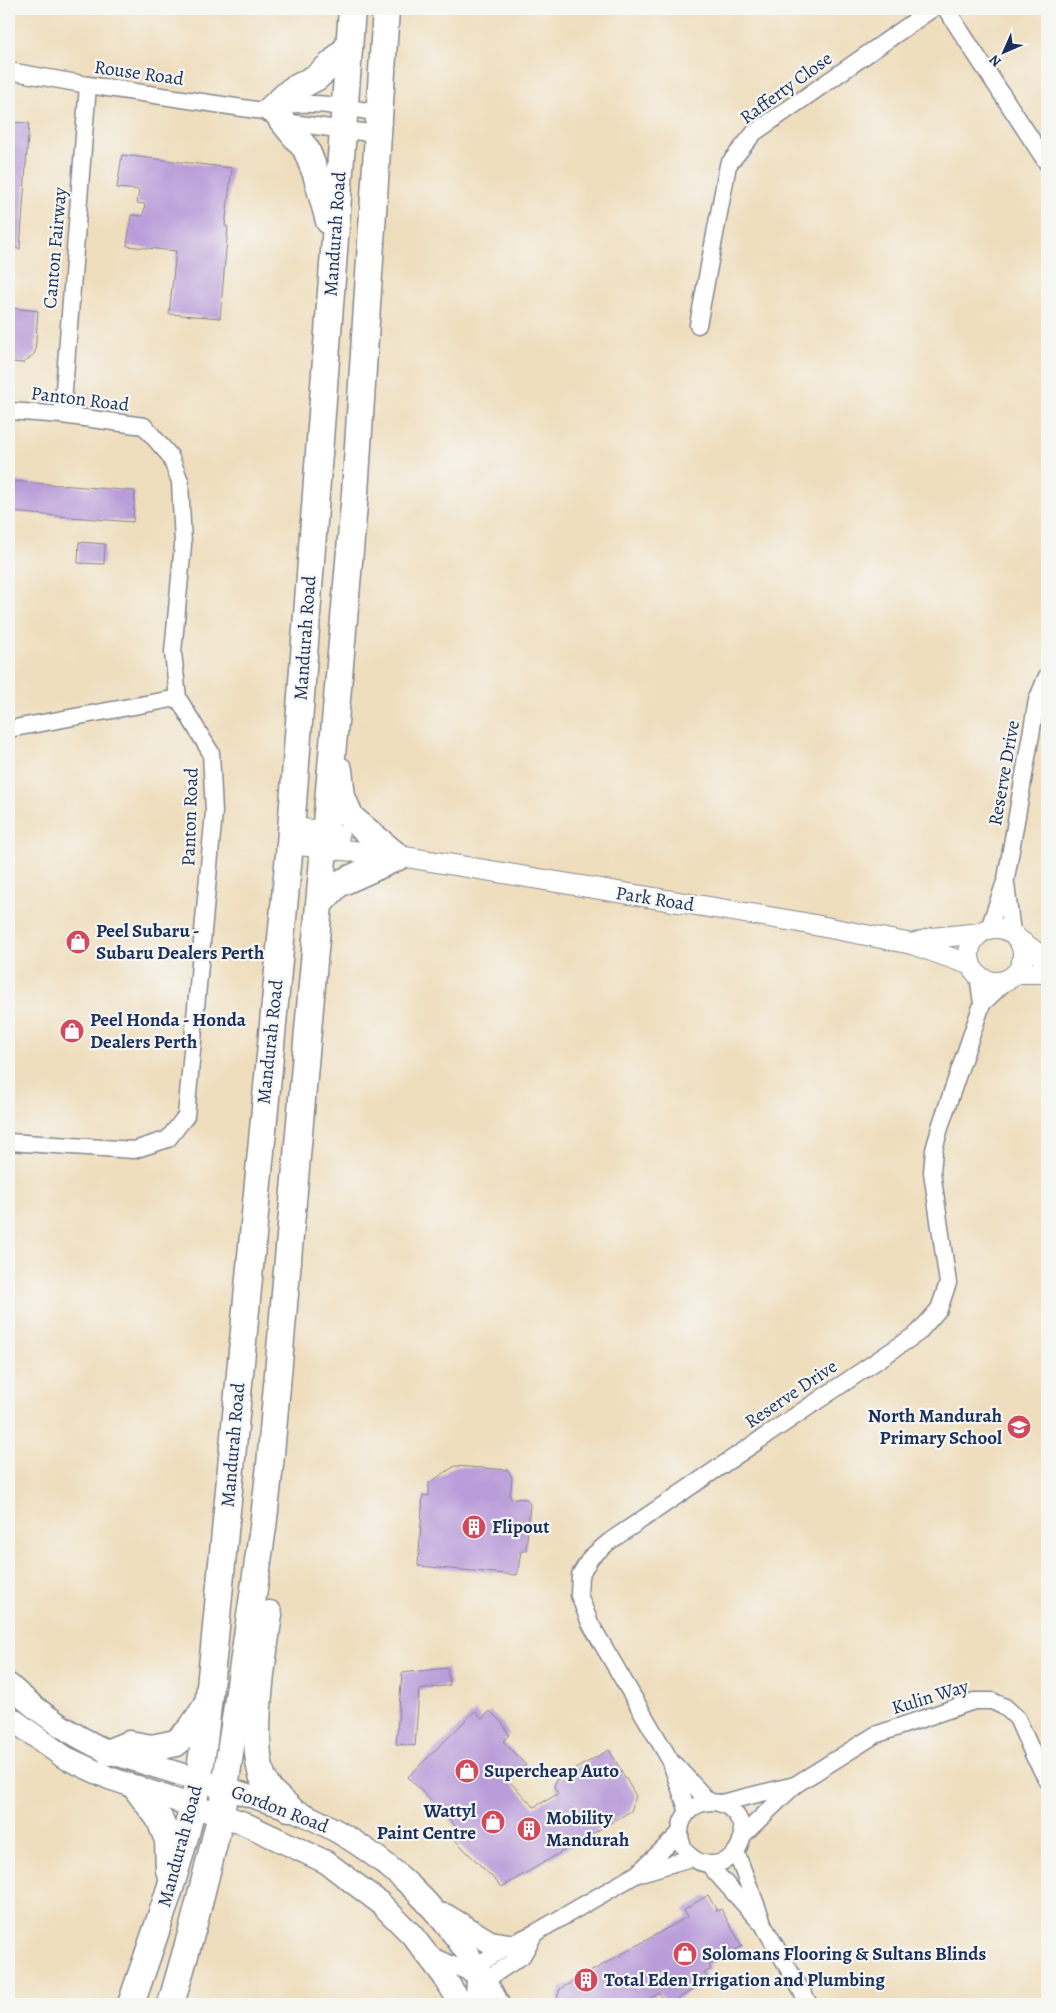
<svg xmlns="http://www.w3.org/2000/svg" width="1056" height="2013" font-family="Alegreya,serif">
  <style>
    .building { fill: #b99cd9 }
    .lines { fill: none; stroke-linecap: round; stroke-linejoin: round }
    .minor-casing { stroke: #85868e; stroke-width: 19 }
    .tertiary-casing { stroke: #85868e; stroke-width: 22 }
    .secondary-casing { stroke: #85868e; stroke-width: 25 }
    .trunk-casing { stroke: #85868e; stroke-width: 29 }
    .minor { stroke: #fff; stroke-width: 16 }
    .tertiary { stroke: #fff; stroke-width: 20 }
    .secondary { stroke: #fff; stroke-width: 22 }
    .trunk { stroke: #fff; stroke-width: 26 }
    .labels { text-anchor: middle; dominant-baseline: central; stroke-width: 4.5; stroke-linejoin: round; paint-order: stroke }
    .street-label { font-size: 19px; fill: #1b2f5e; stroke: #f6f6f2 }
    .poi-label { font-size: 19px; font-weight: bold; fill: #1b2f5e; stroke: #f6f6f2; text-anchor: start }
  </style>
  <rect width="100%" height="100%" fill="#f6f6f2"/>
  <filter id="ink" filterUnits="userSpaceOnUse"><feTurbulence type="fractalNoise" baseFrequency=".02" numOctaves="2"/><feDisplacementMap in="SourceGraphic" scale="10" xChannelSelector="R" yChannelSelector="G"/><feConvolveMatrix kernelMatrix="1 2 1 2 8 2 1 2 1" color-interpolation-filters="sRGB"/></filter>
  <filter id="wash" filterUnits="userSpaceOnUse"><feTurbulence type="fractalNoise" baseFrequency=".0096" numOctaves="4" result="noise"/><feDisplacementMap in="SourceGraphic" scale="20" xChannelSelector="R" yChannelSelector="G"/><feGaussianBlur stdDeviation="1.12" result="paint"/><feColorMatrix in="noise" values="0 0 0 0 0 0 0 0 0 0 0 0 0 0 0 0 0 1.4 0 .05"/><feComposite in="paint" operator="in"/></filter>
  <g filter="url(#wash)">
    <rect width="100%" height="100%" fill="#efdebd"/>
    <g id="blocks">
      <g class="building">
        <path d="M9,122L29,123L20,249L9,248Z"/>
        <path d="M122,155L232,168L225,226L228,227L220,318L169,314L176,251L127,246L131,215L143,216L145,204L137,203L139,190L117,188Z"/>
        <path d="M9,301L12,302L11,308L38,311L35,353L24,363L9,362Z"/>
        <path d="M9,481L135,491L133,522L9,512Z"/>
        <path d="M79,542L105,544L104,564L78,563Z"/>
        <path d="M455,1466L508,1470L512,1477L510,1498L527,1499L530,1504L526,1551H521L517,1575L418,1566L423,1495L429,1496V1483Z"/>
        <path d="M447,1668L450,1685L419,1690L415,1746L396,1744L402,1673Z"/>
        <path d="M475,1711L482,1719L490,1711L503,1724L509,1735L503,1741L526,1765L509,1781L534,1807L558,1794L554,1786L556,1780L609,1750L636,1796L631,1811L502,1887L452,1837L464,1826L459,1830L408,1777Z"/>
        <path d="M708,1895L717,1911L721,1909L742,1946L709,1965L711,1969L704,1973L709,1981L668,2004H666L659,1993L641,2004H561L557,1998L560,1989L687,1917L684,1910Z"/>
      </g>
    </g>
  </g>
  <g filter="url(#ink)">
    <use href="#blocks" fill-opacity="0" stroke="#85868e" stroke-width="1"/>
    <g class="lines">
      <defs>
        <g id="minor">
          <path d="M946,9L1047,163"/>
          <path d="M9,71L88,85L263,111L291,123L378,134"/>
          <path d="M275,108C305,98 348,108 379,113"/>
          <path d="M698,325L728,165L754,133L932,9"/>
          <path d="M9,411L62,415L144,426L170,456L180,481L183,545L173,652L178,698L211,753L214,812L186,1116L168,1139L134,1150L9,1142"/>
          <path d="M62,415L88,85"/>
          <path d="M9,729L178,698"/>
          <path d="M1006,884L1012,933"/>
          <path d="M989,928L1006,879L1037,700L1047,676"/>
          <path d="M982,1004L1007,980"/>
          <path d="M675,1765L709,1802"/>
          <circle cx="711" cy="1833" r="31"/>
          <path d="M721,1803L795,1785"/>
          <path d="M688,1812L670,1760L590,1623L579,1595L580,1575L591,1557L610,1541L918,1333L939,1309L948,1283L932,1172L934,1150L941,1124L982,1004L978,975"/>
          <path d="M743,1835L795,1785L875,1735L974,1701H992L1005,1707L1017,1718L1034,1756L1047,1780"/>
          <path d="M736,1852L765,1928L809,2004"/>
          <path d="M709,1865L759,1921"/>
          <path d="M640,1871L680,1833"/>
          <path d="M431,1955L485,1980L522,1956L535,1933"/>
          <path d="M478,2004L474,1994L476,1966L509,1945L535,1933L637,1874L691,1858"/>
        </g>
        <g id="tertiary">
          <path d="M291,828L324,831L339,836"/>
          <path d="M290,844L406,857L799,922L912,944L971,965"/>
          <circle cx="996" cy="955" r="27"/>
          <path d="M1019,940L1047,960"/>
          <path d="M912,944L932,938L981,933"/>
          <path d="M1017,973H1047"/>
        </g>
        <g id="secondary">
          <path d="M9,1685C39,1713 71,1735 109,1752L289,1808C385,1847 450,1914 498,2004"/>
          <path d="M9,1717L64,1757L109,1778L241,1822L326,1862L379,1902L412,1935L443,1975L461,2004"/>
          <path d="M445,1915L490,1942L509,1945"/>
        </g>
        <g id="trunk">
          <path d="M271,109L291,91L317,77L335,61L349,46"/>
          <path d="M281,119L306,149L316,174L329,221"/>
          <path d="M319,904L338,884L398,857L351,818L342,797L339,770"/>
          <path d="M269,1614C264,1653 246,1754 267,1786C272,1795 282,1801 289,1808"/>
          <path d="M109,1752L129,1744L152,1748L176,1743L190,1730L206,1707"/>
          <path d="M137,1789L159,1818L168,1840L169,1870"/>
          <path d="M131,2004C156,1931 183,1858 198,1781C206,1737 209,1692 214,1648L290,844L352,9"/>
          <path d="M171,2004L193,1927L221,1815L263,1527L270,1465L355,493L386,9"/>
        </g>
      </defs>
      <use href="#minor" class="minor-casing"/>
      <use href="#tertiary" class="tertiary-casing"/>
      <use href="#secondary" class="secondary-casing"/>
      <use href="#trunk" class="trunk-casing"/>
      <use href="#minor" class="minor"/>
      <use href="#tertiary" class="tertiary"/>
      <use href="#secondary" class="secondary"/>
      <use href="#trunk" class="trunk"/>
    </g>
  </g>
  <defs>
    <symbol id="shop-disc" viewBox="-11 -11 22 22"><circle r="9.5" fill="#d1495b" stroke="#f6f6f2"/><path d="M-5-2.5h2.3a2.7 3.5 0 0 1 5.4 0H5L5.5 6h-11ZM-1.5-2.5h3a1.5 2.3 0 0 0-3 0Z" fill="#fff"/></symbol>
    <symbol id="school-disc" viewBox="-11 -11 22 22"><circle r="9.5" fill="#d1495b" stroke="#f6f6f2"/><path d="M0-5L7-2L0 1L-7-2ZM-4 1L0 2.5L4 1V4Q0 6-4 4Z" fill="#fff"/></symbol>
    <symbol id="building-disc" viewBox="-11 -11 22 22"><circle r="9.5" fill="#d1495b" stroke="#f6f6f2"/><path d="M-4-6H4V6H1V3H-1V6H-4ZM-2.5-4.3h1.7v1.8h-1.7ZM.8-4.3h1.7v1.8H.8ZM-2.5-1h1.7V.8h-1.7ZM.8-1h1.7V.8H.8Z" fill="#fff"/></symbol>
  </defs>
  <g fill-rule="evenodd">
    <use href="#shop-disc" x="64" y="928" width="28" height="28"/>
    <use href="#shop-disc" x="58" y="1017" width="28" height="28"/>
    <use href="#school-disc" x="1005" y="1413" width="28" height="28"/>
    <use href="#building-disc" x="460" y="1513" width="28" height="28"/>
    <use href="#shop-disc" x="453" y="1757" width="28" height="28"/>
    <use href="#shop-disc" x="479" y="1808" width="28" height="28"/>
    <use href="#building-disc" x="515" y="1815" width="28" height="28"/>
    <use href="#shop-disc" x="671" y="1940" width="28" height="28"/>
    <use href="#building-disc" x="572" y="1966" width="28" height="28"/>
  </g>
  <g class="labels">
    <g class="street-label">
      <text transform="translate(139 73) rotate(8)">Rouse Road</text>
      <text transform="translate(786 88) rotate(-36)">Rafferty Close</text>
      <text transform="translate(335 234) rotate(-86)">Mandurah Road</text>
      <text transform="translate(55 248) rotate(-85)">Canton Fairway</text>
      <text transform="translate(80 399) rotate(7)">Panton Road</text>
      <text transform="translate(305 638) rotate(-86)">Mandurah Road</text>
      <text transform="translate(1004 773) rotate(-80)">Reserve Drive</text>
      <text transform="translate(190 817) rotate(-88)">Panton Road</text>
      <text transform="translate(655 899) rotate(9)">Park Road</text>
      <text transform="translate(270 1042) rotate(-84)">Mandurah Road</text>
      <text transform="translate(791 1394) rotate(-34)">Reserve Drive</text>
      <text transform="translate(233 1445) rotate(-85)">Mandurah Road</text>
      <text transform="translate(930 1697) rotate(-17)">Kulin Way</text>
      <text transform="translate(280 1809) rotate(21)">Gordon Road</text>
      <text transform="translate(180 1846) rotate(-75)">Mandurah Road</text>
    </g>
    <g class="poi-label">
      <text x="96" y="931">Peel Subaru -<tspan x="96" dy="22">Subaru Dealers Perth</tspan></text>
      <text x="90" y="1020">Peel Honda - Honda<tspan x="90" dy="22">Dealers Perth</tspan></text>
      <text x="1002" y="1416" text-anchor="end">North Mandurah<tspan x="1002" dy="22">Primary School</tspan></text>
      <text x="492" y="1527">Flipout</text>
      <text x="484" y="1771">Supercheap Auto</text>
      <text x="476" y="1811" text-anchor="end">Wattyl<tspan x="476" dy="22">Paint Centre</tspan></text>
      <text x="546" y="1818">Mobility<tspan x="546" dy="22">Mandurah</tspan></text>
      <text x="702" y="1954">Solomans Flooring &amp; Sultans Blinds</text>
      <text x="604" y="1980">Total Eden Irrigation and Plumbing</text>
    </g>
  </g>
  <rect width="1056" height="2013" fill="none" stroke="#f6f6f2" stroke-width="30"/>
  <g transform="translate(1004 52) rotate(225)" stroke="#f6f6f2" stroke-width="4" paint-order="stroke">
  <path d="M0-4L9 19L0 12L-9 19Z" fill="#1b2f5e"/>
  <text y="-8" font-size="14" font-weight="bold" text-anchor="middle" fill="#1b2f5e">N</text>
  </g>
</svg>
